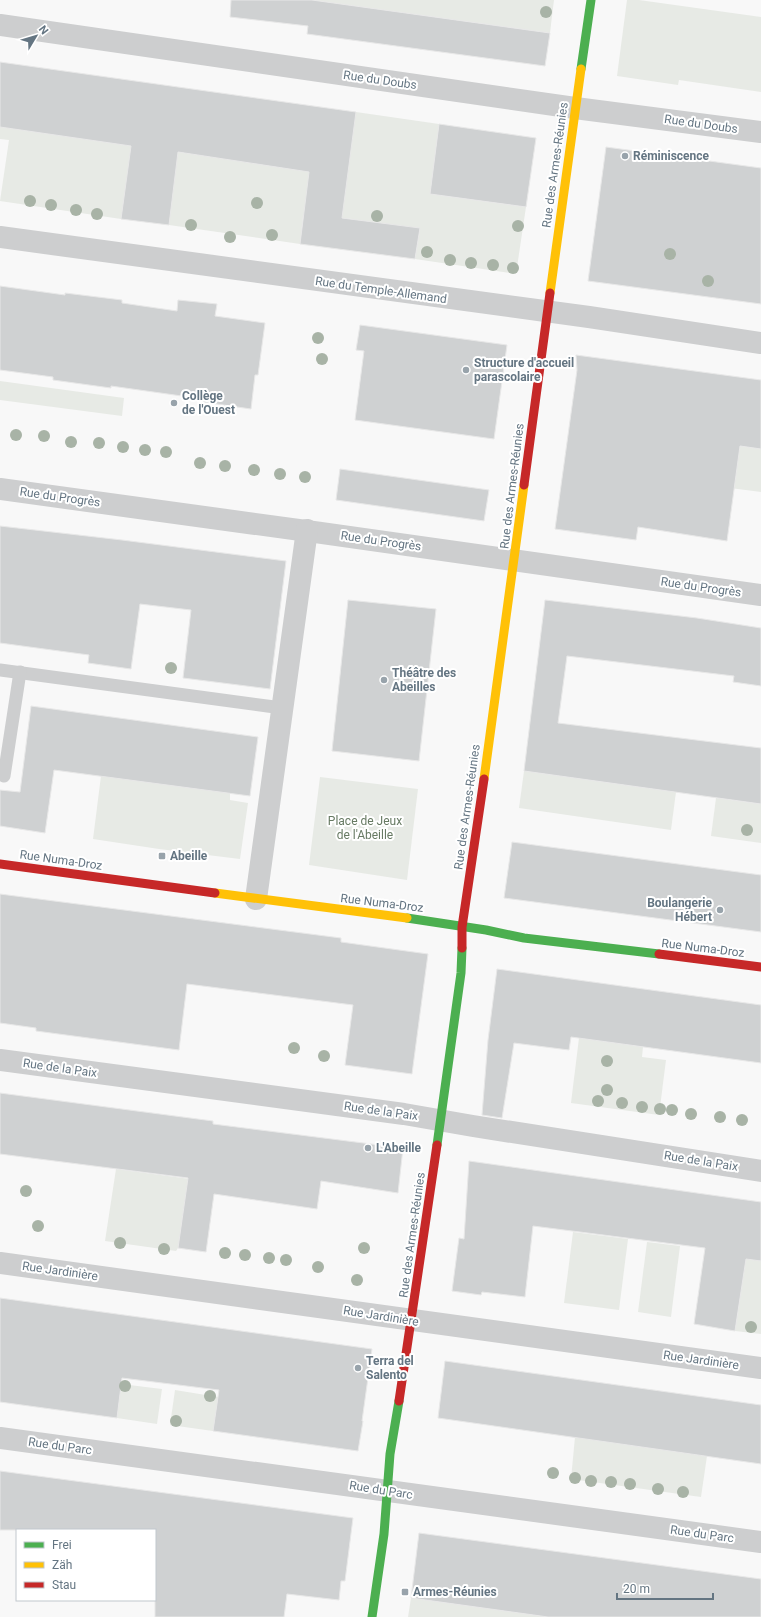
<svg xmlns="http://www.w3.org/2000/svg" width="761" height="1617" font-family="Roboto,sans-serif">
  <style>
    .green { fill: #e7eae5 }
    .building { fill: #cfd1d2; stroke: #e8e8e8 }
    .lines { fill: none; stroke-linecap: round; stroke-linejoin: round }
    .lane { stroke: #cdcecf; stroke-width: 13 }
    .street { stroke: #cdcecf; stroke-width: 22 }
    .fast { stroke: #4caf50; stroke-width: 9 }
    .slow { stroke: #ffc107; stroke-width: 9 }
    .jam { stroke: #c62828; stroke-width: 9 }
    .tree { fill: #a8b3a6 }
    .poi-dot { fill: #98a3ab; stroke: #fff; stroke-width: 1.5 }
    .labels { text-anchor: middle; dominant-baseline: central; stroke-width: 4; stroke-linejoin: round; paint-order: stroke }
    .street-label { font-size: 12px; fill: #647582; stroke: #fff }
    .poi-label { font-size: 12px; font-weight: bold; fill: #647582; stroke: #fff; text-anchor: start }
    .park-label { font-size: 12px; fill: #677a63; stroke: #fff }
  </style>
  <rect width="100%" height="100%" fill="#f8f8f8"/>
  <g class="green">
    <path d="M312,0H554L550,33Z"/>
    <path d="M627,0H639L761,17V92L679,80L678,85L617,76Z"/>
    <path d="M356,112L439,124L430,194L526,207L516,274L415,259L420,229L345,218L303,217L300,244L169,225L173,192L126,185L121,219L0,201L9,140L0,139V125L318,173Z"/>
    <path d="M0,381L124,398L122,416L0,400Z"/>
    <path d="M651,434L761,449V492L645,477Z"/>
    <path d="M524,771L676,792L671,830L519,808Z"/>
    <path d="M101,776L230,793V800L248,803L240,859L159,849L93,839Z"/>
    <path d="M320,777L418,789L407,880L309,865Z"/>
    <path d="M716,798L761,804V843L711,836Z"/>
    <path d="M586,981L612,985L604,1041L643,1047L642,1057L666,1060L659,1115L571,1103Z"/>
    <path d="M219,1159L210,1223L182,1220L178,1248L176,1251L105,1241L116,1169L205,1181Z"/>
    <path d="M573,1232L628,1239L619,1310L564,1303Z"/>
    <path d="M647,1242L680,1246L671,1317L638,1312Z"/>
    <path d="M743,1258L761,1261V1334L735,1331L740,1298L737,1297Z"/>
    <path d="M121,1384L162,1389L157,1424L117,1418Z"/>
    <path d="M175,1390L218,1397L213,1431L170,1425Z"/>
    <path d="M575,1437L707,1456L701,1497L571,1479Z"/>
    <path d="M411,1598L548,1617H408Z"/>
  </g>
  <g class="building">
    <path d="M231,0H312L550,33L545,66L307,34L308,26L230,17Z"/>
    <path d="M0,62L356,112L342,218L420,228L415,259L300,244L309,172L178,152L169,225L121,219L131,146L0,127Z"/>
    <path d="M439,124L536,138L526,207L430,194Z"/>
    <path d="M606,147L761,168V304L588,281Z"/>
    <path d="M0,286L65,295V293L122,300V303L177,311L178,300L217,304L215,316L265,323L258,375H255L251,409L196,401V398L111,386V388L53,380V377L0,370Z"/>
    <path d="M360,325L507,345L494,439L355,420L364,351L356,350Z"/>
    <path d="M576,355L761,380V449L740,446L727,541L638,527L636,540L555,529L577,370Z"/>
    <path d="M340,469L489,490L484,521L336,500Z"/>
    <path d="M0,526L122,540L286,561L270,689L183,678L191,610L140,604L131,669L88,663L89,655L0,643Z"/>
    <path d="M348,600L436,609L419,761L332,751Z"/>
    <path d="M545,600L697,618L761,628V686L733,682L734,676L567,656L558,723L761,748V804L524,771Z"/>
    <path d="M31,706L258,737L250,796L54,770L45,833L0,826V790L20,792Z"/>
    <path d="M512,842L761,875V932L504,898Z"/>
    <path d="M0,894L341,938V942L428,954L412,1074L345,1065L353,1005L187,984L179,1050L36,1031V1028L0,1023Z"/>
    <path d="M497,969L761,1005V1063L571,1037L569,1050L514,1043L502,1118L482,1115L488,1040Z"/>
    <path d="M0,1093L213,1121V1124L403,1148L398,1193L321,1181L317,1209L214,1194L206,1252L178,1248L188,1178L0,1154Z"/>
    <path d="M469,1161L761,1202V1261L746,1259L735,1331L694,1324L705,1248L533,1226L525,1297L482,1292L481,1295L452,1291L459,1238L464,1239Z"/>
    <path d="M0,1298L372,1349L362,1421H363L358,1451L213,1431L219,1390L122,1378L117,1418L0,1402Z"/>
    <path d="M445,1361L761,1405V1464L438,1418Z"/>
    <path d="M0,1471L353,1518L345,1581H341L339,1600L287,1594L284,1617H155V1530H0Z"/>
    <path d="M419,1533L761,1579V1617H548L411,1598Z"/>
  </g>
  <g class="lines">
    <g class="lane">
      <path d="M0,670L282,708"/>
      <path d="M4,776L20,672"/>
    </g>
    <g class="street">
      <path d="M0,25L575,108L761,132"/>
      <path d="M0,237L589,317L761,343"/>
      <path d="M0,489C254,523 507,559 761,595"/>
      <path d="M256,899L307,530"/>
      <path d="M0,1060L404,1114L473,1126L761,1171"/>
      <path d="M0,1263L761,1368"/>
      <path d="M0,1438L761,1542"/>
    </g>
    <g class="fast">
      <path d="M581,69L591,0"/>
      <path d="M407,918L486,930L524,938L659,954"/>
      <path d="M437,1145L461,973L462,948"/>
      <path d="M372,1617L384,1534L390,1454L399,1401"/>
    </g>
    <g class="slow">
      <path d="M550,293L581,69"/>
      <path d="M484,779L524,485"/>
      <path d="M215,893L407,918"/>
    </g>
    <g class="jam">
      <path d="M524,485L550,293"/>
      <path d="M0,864L215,893"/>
      <path d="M462,948V927L484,779"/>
      <path d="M659,954L761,967"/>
      <path d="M399,1401L437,1145"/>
    </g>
  </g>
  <g class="tree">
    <circle cx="546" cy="12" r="6"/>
    <circle cx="30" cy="201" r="6"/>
    <circle cx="257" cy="203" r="6"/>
    <circle cx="51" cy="205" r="6"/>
    <circle cx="76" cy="210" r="6"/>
    <circle cx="97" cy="214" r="6"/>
    <circle cx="377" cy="216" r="6"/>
    <circle cx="191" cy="225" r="6"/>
    <circle cx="518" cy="226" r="6"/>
    <circle cx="272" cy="235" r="6"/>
    <circle cx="230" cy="237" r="6"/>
    <circle cx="427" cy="252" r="6"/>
    <circle cx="670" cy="254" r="6"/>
    <circle cx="450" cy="260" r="6"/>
    <circle cx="471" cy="263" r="6"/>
    <circle cx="493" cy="265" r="6"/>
    <circle cx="513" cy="268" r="6"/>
    <circle cx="708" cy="281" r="6"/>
    <circle cx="318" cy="338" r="6"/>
    <circle cx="322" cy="359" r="6"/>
    <circle cx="16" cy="435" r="6"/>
    <circle cx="44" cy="436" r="6"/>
    <circle cx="71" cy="442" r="6"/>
    <circle cx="99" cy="443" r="6"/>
    <circle cx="123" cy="447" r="6"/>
    <circle cx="145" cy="450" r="6"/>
    <circle cx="166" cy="452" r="6"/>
    <circle cx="200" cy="463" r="6"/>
    <circle cx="225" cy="466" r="6"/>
    <circle cx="254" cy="470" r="6"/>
    <circle cx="280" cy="474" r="6"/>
    <circle cx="305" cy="477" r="6"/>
    <circle cx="171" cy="668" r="6"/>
    <circle cx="747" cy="830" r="6"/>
    <circle cx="294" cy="1048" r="6"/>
    <circle cx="324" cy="1056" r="6"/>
    <circle cx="607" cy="1061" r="6"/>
    <circle cx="607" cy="1090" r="6"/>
    <circle cx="598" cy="1101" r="6"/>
    <circle cx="622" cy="1103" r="6"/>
    <circle cx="642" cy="1107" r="6"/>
    <circle cx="660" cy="1109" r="6"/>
    <circle cx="672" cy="1110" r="6"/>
    <circle cx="691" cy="1114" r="6"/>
    <circle cx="720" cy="1117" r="6"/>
    <circle cx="742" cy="1120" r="6"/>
    <circle cx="26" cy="1191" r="6"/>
    <circle cx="38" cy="1226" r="6"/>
    <circle cx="120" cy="1243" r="6"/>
    <circle cx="364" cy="1248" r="6"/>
    <circle cx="164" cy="1249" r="6"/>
    <circle cx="225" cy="1253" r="6"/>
    <circle cx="245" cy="1255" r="6"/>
    <circle cx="269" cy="1258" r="6"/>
    <circle cx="286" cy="1260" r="6"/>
    <circle cx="318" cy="1267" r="6"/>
    <circle cx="357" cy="1280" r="6"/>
    <circle cx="751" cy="1327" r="6"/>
    <circle cx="125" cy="1386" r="6"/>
    <circle cx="210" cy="1396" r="6"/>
    <circle cx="176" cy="1421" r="6"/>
    <circle cx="553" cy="1473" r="6"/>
    <circle cx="575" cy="1478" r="6"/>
    <circle cx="591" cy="1481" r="6"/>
    <circle cx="611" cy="1482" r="6"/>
    <circle cx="630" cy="1484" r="6"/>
    <circle cx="658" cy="1489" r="6"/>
    <circle cx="683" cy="1492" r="6"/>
  </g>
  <g class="poi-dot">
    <circle cx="625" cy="156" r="4"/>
    <circle cx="466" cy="370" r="4"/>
    <circle cx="174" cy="403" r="4"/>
    <circle cx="384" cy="680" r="4"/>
    <rect x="158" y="852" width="8" height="8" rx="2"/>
    <circle cx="720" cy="910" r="4"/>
    <circle cx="368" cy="1148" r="4"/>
    <circle cx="358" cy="1368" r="4"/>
    <rect x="401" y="1588" width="8" height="8" rx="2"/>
  </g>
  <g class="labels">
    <g class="street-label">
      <text transform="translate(380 80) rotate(8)">Rue du Doubs</text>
      <text transform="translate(701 124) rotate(8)">Rue du Doubs</text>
      <text transform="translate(555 165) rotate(-82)">Rue des Armes-Réunies</text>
      <text transform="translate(381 290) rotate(8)">Rue du Temple-Allemand</text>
      <text transform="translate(512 486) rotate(-83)">Rue des Armes-Réunies</text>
      <text transform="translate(60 497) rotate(8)">Rue du Progrès</text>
      <text transform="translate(381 541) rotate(8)">Rue du Progrès</text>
      <text transform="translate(701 587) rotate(8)">Rue du Progrès</text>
      <text transform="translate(467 807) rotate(-82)">Rue des Armes-Réunies</text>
      <text transform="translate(61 860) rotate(8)">Rue Numa-Droz</text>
      <text transform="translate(382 903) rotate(7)">Rue Numa-Droz</text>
      <text transform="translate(703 948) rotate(7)">Rue Numa-Droz</text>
      <text transform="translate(60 1068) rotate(8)">Rue de la Paix</text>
      <text transform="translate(381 1111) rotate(8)">Rue de la Paix</text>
      <text transform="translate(701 1161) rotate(9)">Rue de la Paix</text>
      <text transform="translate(412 1235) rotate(-82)">Rue des Armes-Réunies</text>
      <text transform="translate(60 1271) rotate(8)">Rue Jardinière</text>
      <text transform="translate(381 1316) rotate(9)">Rue Jardinière</text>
      <text transform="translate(701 1360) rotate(8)">Rue Jardinière</text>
      <text transform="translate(60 1446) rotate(8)">Rue du Parc</text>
      <text transform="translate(381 1490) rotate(9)">Rue du Parc</text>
      <text transform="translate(702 1534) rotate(8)">Rue du Parc</text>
    </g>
    <g class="poi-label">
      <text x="633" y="156">Réminiscence</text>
      <text x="474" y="363">Structure d'accueil<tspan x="474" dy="14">parascolaire</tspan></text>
      <text x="182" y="396">Collège<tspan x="182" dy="14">de l'Ouest</tspan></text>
      <text x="392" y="673">Théâtre des<tspan x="392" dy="14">Abeilles</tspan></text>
      <text x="170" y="856">Abeille</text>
      <text x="712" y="903" text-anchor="end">Boulangerie<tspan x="712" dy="14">Hébert</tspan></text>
      <text x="376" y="1148">L'Abeille</text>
      <text x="366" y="1361">Terra del<tspan x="366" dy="14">Salento</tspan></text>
      <text x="413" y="1592">Armes-Réunies</text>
    </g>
    <g class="park-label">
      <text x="365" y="821">Place de Jeux<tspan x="365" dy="14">de l'Abeille</tspan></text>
    </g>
  </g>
  <rect x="16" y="1529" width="140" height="72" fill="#ffffff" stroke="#c1c8cd"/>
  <rect x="24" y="1542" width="20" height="6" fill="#4caf50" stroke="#c1c8cd"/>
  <text x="52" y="1549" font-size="12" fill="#647582">Frei</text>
  <rect x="24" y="1562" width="20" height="6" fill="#ffc107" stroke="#c1c8cd"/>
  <text x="52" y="1569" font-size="12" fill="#647582">Zäh</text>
  <rect x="24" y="1582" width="20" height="6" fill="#c62828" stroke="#c1c8cd"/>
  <text x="52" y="1589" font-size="12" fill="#647582">Stau</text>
  <g transform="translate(36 36) rotate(52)" stroke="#ffffff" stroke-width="3" paint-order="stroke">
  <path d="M0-3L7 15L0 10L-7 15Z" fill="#647582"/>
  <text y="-6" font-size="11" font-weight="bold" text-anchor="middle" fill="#647582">N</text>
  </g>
  <path d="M617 1593v6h96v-6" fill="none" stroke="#647582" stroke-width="2"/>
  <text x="623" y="1593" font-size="12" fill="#647582" stroke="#ffffff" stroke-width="3" paint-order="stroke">20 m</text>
</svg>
